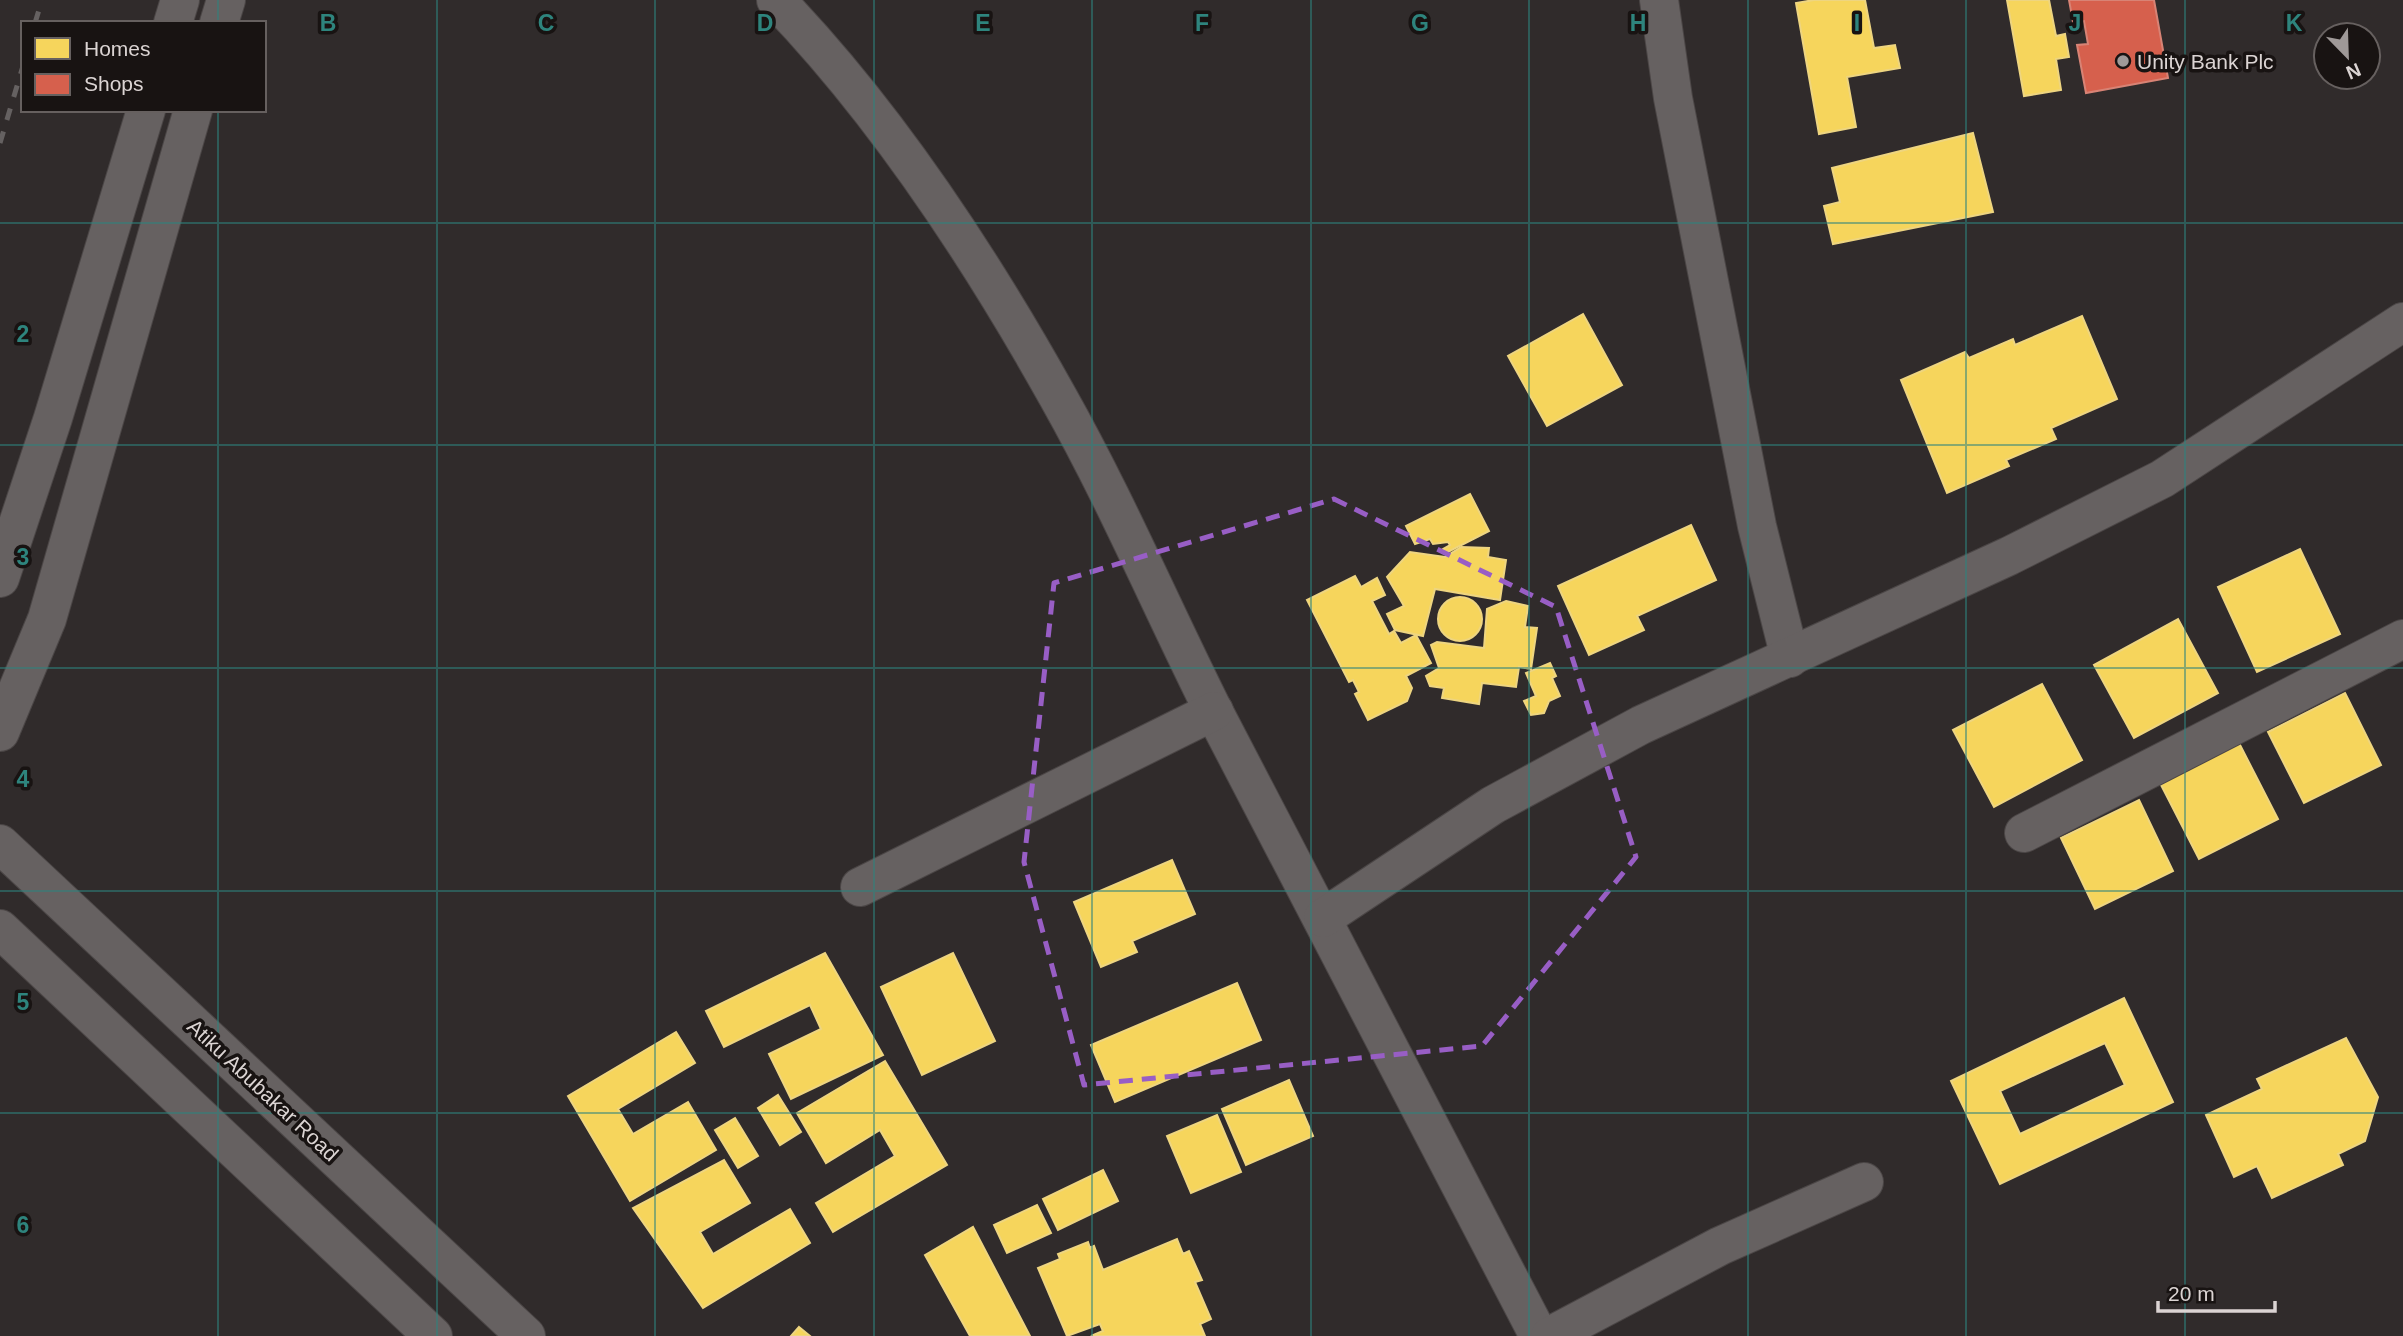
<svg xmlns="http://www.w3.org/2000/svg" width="2403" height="1336" font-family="Helvetica,sans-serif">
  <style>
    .homes { fill: #f6d55c; stroke: #eed580; stroke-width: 2; fill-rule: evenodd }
    .shops { fill: #d6604d; stroke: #d88375; stroke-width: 2 }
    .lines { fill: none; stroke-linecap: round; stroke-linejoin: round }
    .minor-casing { stroke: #4b4646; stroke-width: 40 }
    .minor { stroke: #666161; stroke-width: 38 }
    .rail { stroke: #656161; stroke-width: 5; stroke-dasharray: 12 12; stroke-linecap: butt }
    .marked { fill: none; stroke: #985ec5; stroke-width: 5; stroke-dasharray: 14 9; stroke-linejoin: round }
    .grid { fill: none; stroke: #2e847d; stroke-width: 2; stroke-opacity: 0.55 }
    .poi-dot { fill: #9f9998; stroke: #181312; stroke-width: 2.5 }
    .labels { text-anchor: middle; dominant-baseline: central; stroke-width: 7; stroke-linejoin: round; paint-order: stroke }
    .poi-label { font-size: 21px; fill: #dbd4d3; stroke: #181312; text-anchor: start }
    .street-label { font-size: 21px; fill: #dbd4d3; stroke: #181312 }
    .grid-label { font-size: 23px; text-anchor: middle; font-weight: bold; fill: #2e847d; stroke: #181312; stroke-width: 7; stroke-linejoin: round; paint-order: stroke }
  </style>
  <rect width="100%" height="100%" fill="#302b2b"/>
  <g class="homes">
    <path d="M1814,0H1865L1874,48L1895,45L1900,68L1847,77L1856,127L1819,134L1796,3Z"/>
    <path d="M2007,0H2049L2056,36L2065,34L2069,57L2056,59L2061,90L2024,96Z"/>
    <path d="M1973,133L1993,212L1833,244L1824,206L1840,202L1832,168Z"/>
    <path d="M1583,314L1622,385L1547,426L1508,356Z"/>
    <path d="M2082,316L2117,399L2051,428L2056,439L2006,460L2009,466L1947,493L1901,380L1965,352L1969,358L2013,339L2015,345Z"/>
    <path d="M1470,494L1489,531L1446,553L1443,549L1450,545L1448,542L1433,544L1430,539L1415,544L1406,526Z"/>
    <path d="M1691,525L1716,580L1637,616L1644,630L1589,655L1558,586Z"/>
    <path d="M1461,547L1489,548L1488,557L1506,560L1500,600L1435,589L1423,636L1395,630L1387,614L1404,606L1387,577L1410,552L1445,557Z"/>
    <path d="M2300,549L2340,634L2257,672L2218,587Z"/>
    <path d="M1355,576L1361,587L1377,578L1385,595L1372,601L1389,634L1394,631L1401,643L1416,635L1431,663L1406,676L1412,688L1407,701L1368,720L1355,694L1359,692L1353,680L1349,682L1307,600Z"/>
    <circle cx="1460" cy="619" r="22"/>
    <path d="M1506,601L1528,606L1525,627L1537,628L1531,669L1519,667L1516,687L1482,683L1479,704L1442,698L1444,688L1430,686L1426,676L1439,668L1431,645L1437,642L1484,648L1487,609Z"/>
    <path d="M2178,619L2218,693L2134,738L2094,665Z"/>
    <path d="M1550,663L1556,676L1552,678L1560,696L1549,701L1544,713L1531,715L1524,701L1536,696L1526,673Z"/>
    <path d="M2042,684L2082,760L1994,807L1953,730Z"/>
    <path d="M2345,693L2381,765L2304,803L2268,732Z"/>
    <path d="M2239,743L2278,819L2199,859L2160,783Z"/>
    <path d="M2139,800L2173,871L2095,909L2061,838Z"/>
    <path d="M1172,860L1195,914L1132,941L1137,952L1101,967L1074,902Z"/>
    <path d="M825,953L883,1055L791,1099L769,1054L821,1029L810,1005L724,1047L706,1011Z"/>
    <path d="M953,953L995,1041L922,1075L881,987Z"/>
    <path d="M1237,983L1261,1040L1115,1102L1091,1045Z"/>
    <path d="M2124,998L2173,1102L2000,1184L1951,1081ZM2105,1043L2125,1085L2020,1134L2000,1091Z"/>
    <path d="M676,1032L695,1063L618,1109L633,1134L688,1102L716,1150L630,1201L568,1096Z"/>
    <path d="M2346,1038L2378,1097L2365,1141L2338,1154L2343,1165L2272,1198L2257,1166L2234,1177L2206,1115L2262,1089L2257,1079Z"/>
    <path d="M885,1061L947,1165L833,1232L816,1203L895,1156L880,1130L826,1163L797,1113Z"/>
    <path d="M1289,1080L1313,1136L1246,1165L1222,1109Z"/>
    <path d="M778,1095L801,1132L780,1145L758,1108Z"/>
    <path d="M1217,1115L1241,1172L1191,1193L1167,1136Z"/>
    <path d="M735,1118L758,1156L738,1168L715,1130Z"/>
    <path d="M724,1160L750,1203L700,1232L713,1254L790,1209L810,1243L703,1308L633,1208Z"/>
    <path d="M1103,1170L1118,1201L1058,1230L1043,1199Z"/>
    <path d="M1037,1205L1051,1233L1007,1253L994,1225Z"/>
    <path d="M973,1227L1030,1336H970L925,1255Z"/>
    <path d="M1177,1239L1183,1254L1189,1251L1202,1280L1195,1282L1211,1319L1200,1324L1205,1336H1091L1103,1331L1100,1324L1067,1336L1038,1268L1060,1259L1058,1254L1088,1242L1090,1248L1094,1246L1103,1270Z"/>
    <path d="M799,1327L810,1336H791Z"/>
  </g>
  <path class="shops" d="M2069,0H2154L2168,78L2086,93L2077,45L2088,44L2084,21L2073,22Z"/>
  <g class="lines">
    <defs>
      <g id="minor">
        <path d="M776,0C886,114 981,259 1058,397C1115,498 1161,606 1213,710C1320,919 1431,1127 1539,1336"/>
        <path d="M1659,0L1673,98L1757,526L1790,658"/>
        <path d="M173,23L180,0"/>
        <path d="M219,23L226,0"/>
        <path d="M0,578L53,418L146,110"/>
        <path d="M0,732L47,619L193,110"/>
        <path d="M2024,833L2403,639"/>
        <path d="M0,844L526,1336"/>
        <path d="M860,887L1214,711"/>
        <path d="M1323,918L1493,805L1641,725L2009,556L2162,479L2403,322"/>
        <path d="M0,929L433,1336"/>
        <path d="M1550,1336L1720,1246L1864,1182"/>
      </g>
    </defs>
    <use href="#minor" class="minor-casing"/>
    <use href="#minor" class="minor"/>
    <g class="rail">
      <path d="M35,23L42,0"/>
      <path d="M0,143L23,66"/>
    </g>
  </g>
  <path class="marked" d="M1334,499L1556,607L1636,857L1482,1046L1084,1085L1024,862L1054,583Z"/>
  <path class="grid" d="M218,0V23M437,0V1336M655,0V1336M874,0V1336M1092,0V1336M1311,0V1336M1529,0V1336M1748,0V1336M1966,0V1336M2185,0V1336M218,110V1336M0,223H2403M0,445H2403M0,668H2403M0,891H2403M0,1113H2403"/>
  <circle class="poi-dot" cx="2123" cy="61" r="7"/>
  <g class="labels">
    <g class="poi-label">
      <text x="2137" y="61">Unity Bank Plc</text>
    </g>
    <g class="street-label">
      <text transform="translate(263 1090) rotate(43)">Atiku Abubakar Road</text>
    </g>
  </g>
  <g class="grid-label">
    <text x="328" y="31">B</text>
    <text x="546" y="31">C</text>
    <text x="765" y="31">D</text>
    <text x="983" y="31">E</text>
    <text x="1202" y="31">F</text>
    <text x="1420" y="31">G</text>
    <text x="1638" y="31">H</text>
    <text x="1857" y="31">I</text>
    <text x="2075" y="31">J</text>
    <text x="2294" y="31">K</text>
    <text x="23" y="342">2</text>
    <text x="23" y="565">3</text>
    <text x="23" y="787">4</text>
    <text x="23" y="1010">5</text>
    <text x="23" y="1233">6</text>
  </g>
  <rect x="21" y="21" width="245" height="91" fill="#181312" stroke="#66605f" stroke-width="2"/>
  <rect x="35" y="38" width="35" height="21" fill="#f6d55c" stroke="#66605f" stroke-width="2"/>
  <text x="84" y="56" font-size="21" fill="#dbd4d3">Homes</text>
  <rect x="35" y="74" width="35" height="21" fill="#d6604d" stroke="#66605f" stroke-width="2"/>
  <text x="84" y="91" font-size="21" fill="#dbd4d3">Shops</text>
  <g transform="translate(2347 56) rotate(157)"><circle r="33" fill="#181312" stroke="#66605f" stroke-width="2"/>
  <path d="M0-5L12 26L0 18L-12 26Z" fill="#9f9998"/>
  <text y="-10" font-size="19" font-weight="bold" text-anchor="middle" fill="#dbd4d3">N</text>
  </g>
  <path d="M2158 1301v10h117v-10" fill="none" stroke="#dbd4d3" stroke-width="3.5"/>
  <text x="2168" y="1301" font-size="21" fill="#dbd4d3" stroke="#181312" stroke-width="5" paint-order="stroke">20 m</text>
</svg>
